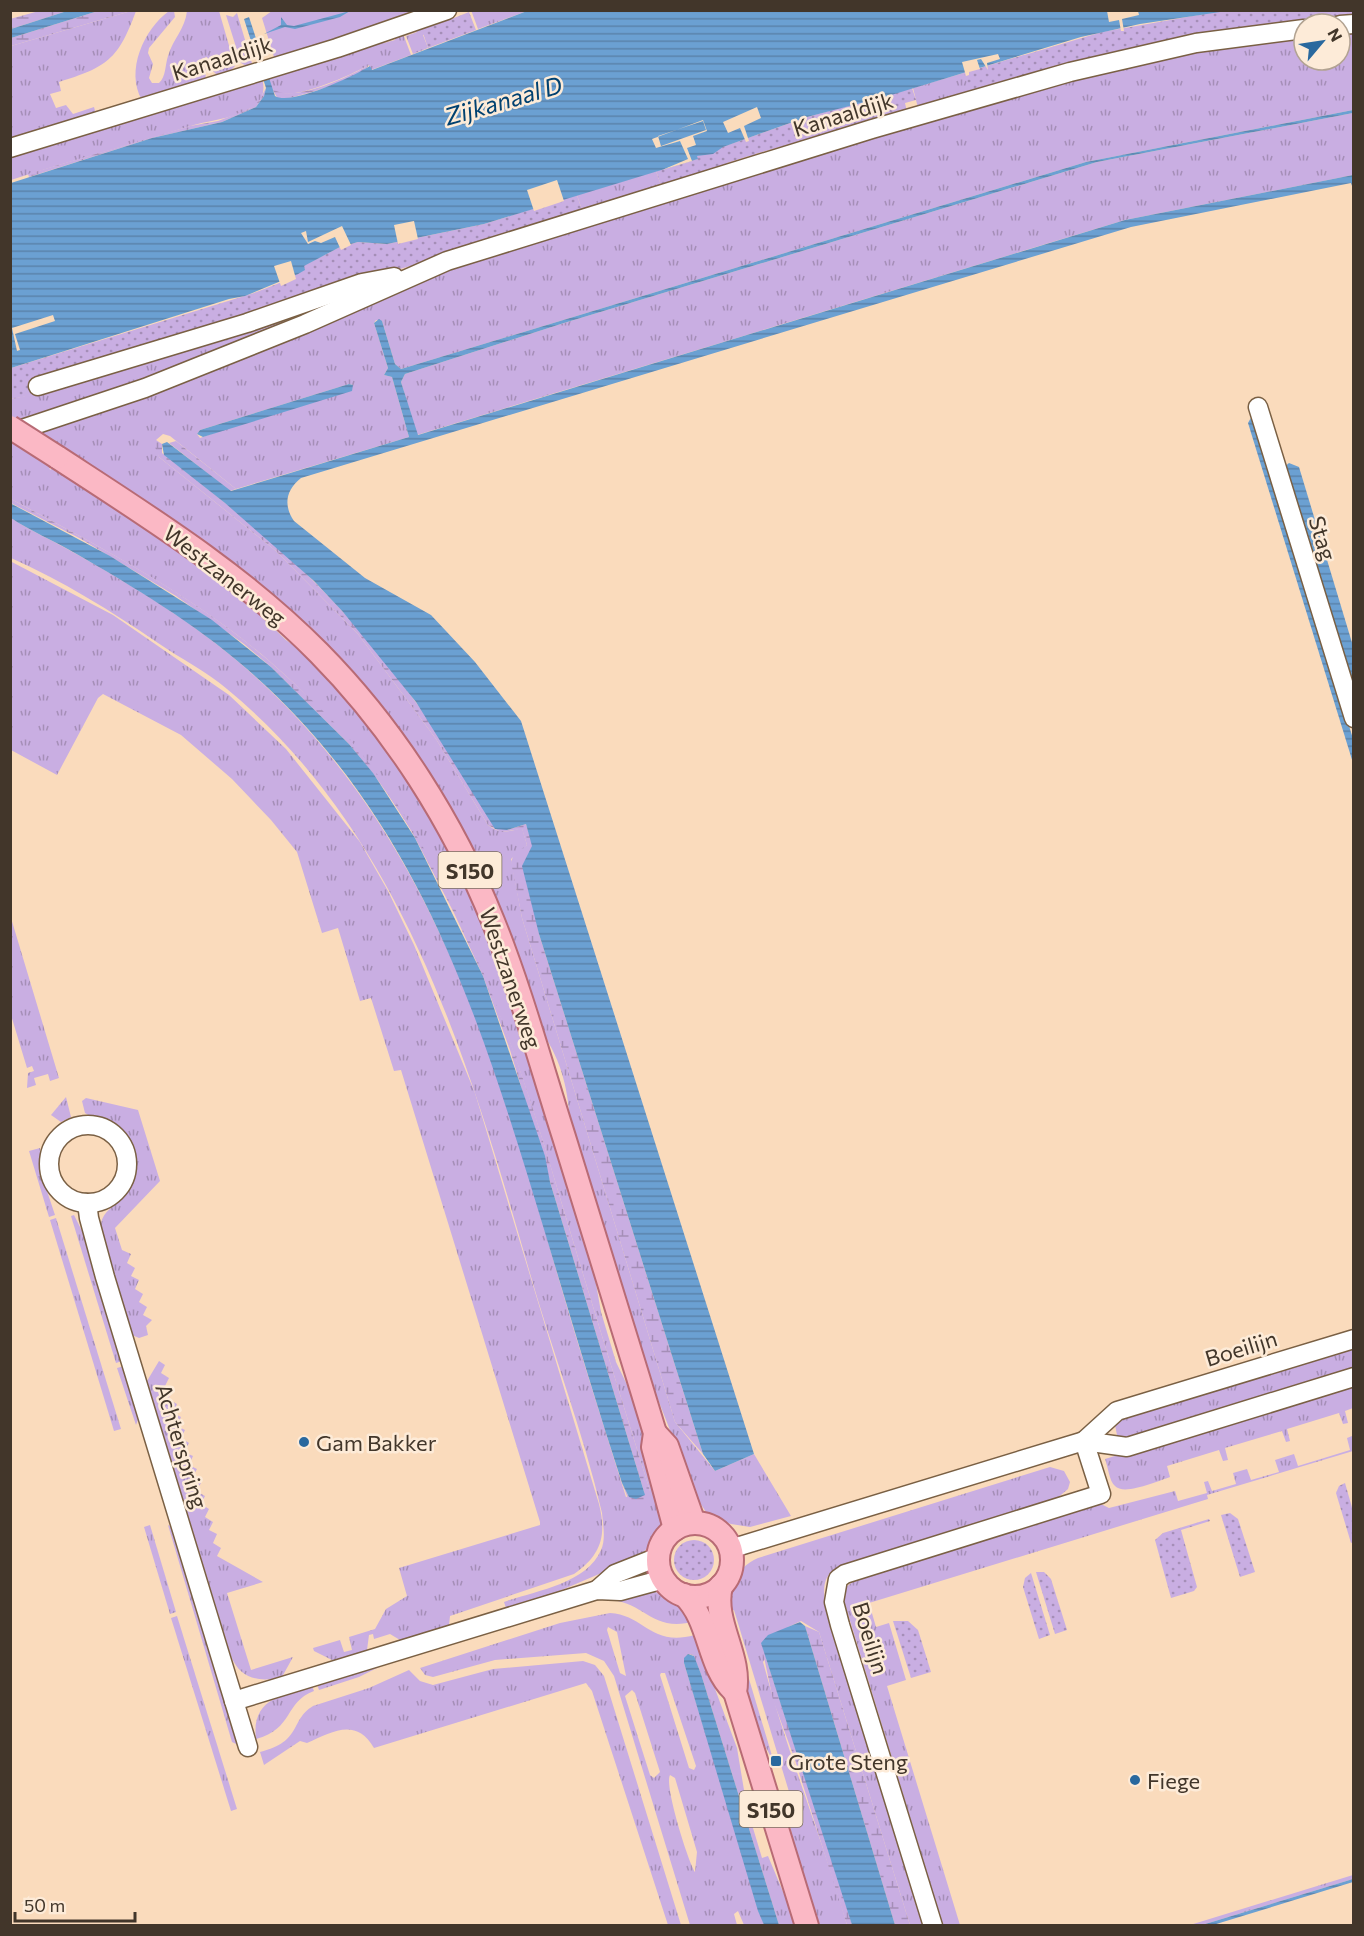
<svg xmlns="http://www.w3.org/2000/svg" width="1364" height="1936" font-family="Commissioner,sans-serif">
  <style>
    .grass { fill: url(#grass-tufts); fill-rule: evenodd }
    .wetland { fill: url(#wetland-marsh) }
    .park { fill: #c9aee2 }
    .garden { fill: url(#garden-dots) }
    .water { fill: url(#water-rules) }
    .pier { fill: #fadbbc; fill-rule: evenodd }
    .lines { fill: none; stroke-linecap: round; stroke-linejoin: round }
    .minor-casing { stroke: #7a6044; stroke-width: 21 }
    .major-casing { stroke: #b86b75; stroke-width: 26 }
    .minor { stroke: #fff; stroke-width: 18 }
    .major { stroke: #fbb8c5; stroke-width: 22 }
    .major-bridge-casing { stroke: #b86b75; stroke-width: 26; stroke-linecap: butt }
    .major-bridge { stroke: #fbb8c5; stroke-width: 22 }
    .poi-dot { fill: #29689e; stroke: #fdebd8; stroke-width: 2 }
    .labels { text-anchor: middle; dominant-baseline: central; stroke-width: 5; stroke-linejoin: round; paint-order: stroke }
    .shield { fill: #fdebd8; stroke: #7a6c5e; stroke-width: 1.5 }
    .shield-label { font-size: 21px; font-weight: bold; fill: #42362a }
    .street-label { font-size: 22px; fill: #42362a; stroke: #fdebd8 }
    .poi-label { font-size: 22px; fill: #42362a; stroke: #fdebd8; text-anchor: start }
    .water-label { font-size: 24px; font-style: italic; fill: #014170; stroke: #fdebd8 }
  </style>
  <defs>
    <pattern id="grass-tufts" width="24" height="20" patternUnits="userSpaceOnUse" patternTransform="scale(1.5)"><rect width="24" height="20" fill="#c9aee2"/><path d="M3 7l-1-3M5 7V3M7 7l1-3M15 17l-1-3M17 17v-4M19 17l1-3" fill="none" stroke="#a58eb7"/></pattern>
    <pattern id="wetland-marsh" width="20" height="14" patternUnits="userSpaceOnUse" patternTransform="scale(1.5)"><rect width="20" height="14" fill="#c9aee2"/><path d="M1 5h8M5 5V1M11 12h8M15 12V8" fill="none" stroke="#a58eb7"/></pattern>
    <pattern id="garden-dots" width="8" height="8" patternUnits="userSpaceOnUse" patternTransform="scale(1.5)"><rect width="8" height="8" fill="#c9aee2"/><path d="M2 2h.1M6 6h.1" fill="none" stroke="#a58eb7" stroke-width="1.8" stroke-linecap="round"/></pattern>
    <pattern id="water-rules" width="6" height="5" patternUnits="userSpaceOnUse" patternTransform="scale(1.5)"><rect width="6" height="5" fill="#6ba0d2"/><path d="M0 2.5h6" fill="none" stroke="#5a83ab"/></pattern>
  </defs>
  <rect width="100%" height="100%" fill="#fadbbc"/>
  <g class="grass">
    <path d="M471,10L527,11L478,29Z"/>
    <path d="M131,11H136C118,60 107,67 59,82L61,91L50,94L56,108L66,105L73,114L94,107L97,118L11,144V46Z"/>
    <path d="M169,11H174L175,17L149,48L148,53L153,64L149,78L152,83H159C166,77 165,65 168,56C173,39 185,29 187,11H219L235,66L222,80L210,68L207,57L201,59L206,70L205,85L142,100C125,71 144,29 169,11Z"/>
    <path d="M237,13L254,70L241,63L226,15L233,17Z"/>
    <path d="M431,20L428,33L423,35L428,48L413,54L406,36L417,32L415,26Z"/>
    <path d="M1353,28V110L1086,162L401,369L395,364L382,321L376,320L374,323L388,368L384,375L392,377L409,437L236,489L170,436L163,434L156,440L159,457L276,551L358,634L436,739L488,825C499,834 509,832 522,828L527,845L511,859L522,918L675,1422L715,1471L754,1454L791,1516L750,1527L731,1524L708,1515L696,1497L645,1366L570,1128C569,1091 562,1062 542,1032L393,724L338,657L204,541L36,429L426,274L1103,67L1304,33V60H1340V29ZM349,384L353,385L200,438L197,434L200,430Z"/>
    <path d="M402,31L411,55L371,70L369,65C353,74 289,104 274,90C270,87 268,80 266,74L381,38L384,43L395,40L394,34Z"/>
    <path d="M1024,55L1030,79L919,112L913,88Z"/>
    <path d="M261,75C266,89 264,102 249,109C229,120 208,120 187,127C129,145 69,161 11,180V152Z"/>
    <path d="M1353,113V175L1125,220L417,435L401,382L405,374L564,323L1097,162Z"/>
    <path d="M656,171L663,191L584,216L577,195Z"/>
    <path d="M348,292V301L151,382L23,425L11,417V399L64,388Z"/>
    <path d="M10,440L49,466L50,470L53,467L57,470L93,491L228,584L286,640L309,656L358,710L414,788L460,868L497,958L592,1261L601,1312L616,1362L633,1397L643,1431L662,1521L651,1544L639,1557L557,1592L506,1608L504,1602C534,1591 587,1584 601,1550C606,1539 603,1525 602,1513C583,1431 552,1351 529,1270C469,1061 402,833 227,689C206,671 181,659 158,643C111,611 63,581 11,558V518C29,530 50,539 69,550C132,585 195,623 249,671C427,829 492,1045 555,1266C577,1343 602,1420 626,1497L650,1491C620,1394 590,1298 561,1201C502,1001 431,799 267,659C189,593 100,547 11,499Z"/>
    <path d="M10,561L113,615L229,695L286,749L360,842L388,891L414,945L475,1093L599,1504C607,1536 601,1555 574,1574L450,1616L449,1625L400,1640L390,1634L374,1639L373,1634L369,1635L367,1650L334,1661L314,1651L313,1648L340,1640L344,1652L352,1650L349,1637L375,1629L386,1609L407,1596L399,1568L540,1525V1522L401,1070L394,1071L371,998L360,1001L338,928L322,933L297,852L271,820L232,779L181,735L103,694L98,698L57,775L11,750Z"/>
    <path d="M11,918L59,1078L50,1081L48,1074L34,1078L36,1085L27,1088L28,1073L34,1071L32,1066L27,1068L11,1015Z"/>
    <path d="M66,1097L71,1117L61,1122L51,1115Z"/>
    <path d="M86,1098L138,1110L160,1181L115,1228L122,1250L131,1254L127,1263L135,1268L131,1276L139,1280L135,1289L143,1294L139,1302L147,1307L143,1315L152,1320L146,1326L148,1335L139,1338L132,1335C125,1313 99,1243 101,1224C103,1211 115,1206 124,1197C142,1177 140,1144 118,1127C108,1119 95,1120 85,1113L82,1101Z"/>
    <path d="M40,1148L41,1173L55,1215L49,1217L29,1151Z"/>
    <path d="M74,1215L83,1233L122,1361L116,1363L71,1216Z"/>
    <path d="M56,1218L121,1429L114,1431L50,1220Z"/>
    <path d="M1353,1344V1373L1128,1442L1117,1435L1115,1425L1117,1417Z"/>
    <path d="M159,1361L165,1365L161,1373L169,1378L165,1386L173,1391L168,1399L177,1404L173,1413L181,1417L177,1426L185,1430L181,1438L189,1443L184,1452L193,1456L189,1465L197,1469L192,1478L201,1483L196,1491L205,1496L201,1504L209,1509L205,1517L213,1522L209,1530L217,1534L213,1543L221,1548L217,1556L263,1582L227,1593L251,1670L293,1657L282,1677C260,1683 240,1679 231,1656L147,1381Z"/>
    <path d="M124,1366L139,1417L136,1425L117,1368Z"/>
    <path d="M1353,1383V1408L1345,1411L1348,1423L1343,1424L1339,1413L1287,1429L1290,1441L1286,1442L1282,1431L1225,1448L1228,1460L1223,1461L1219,1450L1167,1466L1170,1477C1158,1481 1124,1496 1115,1486C1109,1481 1108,1466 1105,1459Z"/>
    <path d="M1352,1436L1353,1451L1207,1495L1208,1499L869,1603L876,1627L889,1623L906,1680L887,1686L960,1925H943L844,1601L846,1587L854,1581L907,1563L1099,1503L1109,1508L1175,1491L1178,1501L1207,1493L1204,1482L1208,1481L1212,1491L1236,1484L1233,1473L1247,1469L1251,1480L1279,1472L1275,1460L1294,1454L1298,1466L1350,1450L1347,1438Z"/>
    <path d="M1050,1467L1064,1471L1070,1482L1068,1489L1055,1500L838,1568C817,1577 825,1602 829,1619L925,1925H910L819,1632L801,1621L788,1627L763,1662C786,1750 822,1837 847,1925H816L797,1863L787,1808L793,1805L734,1610L726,1612C729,1588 735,1568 758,1558Z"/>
    <path d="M150,1525L176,1612L170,1614L144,1527Z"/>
    <path d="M168,1525L173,1528L238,1745L232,1742Z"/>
    <path d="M644,1591C667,1591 681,1604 695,1621C652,1634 644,1600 607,1600Z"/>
    <path d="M610,1613C645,1615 650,1647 695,1635L737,1748L747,1808L762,1858L768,1856L797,1925H779L701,1674L693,1655L688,1654L684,1663L764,1925H744L738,1911L734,1914L737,1925H690L614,1676L604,1661L586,1653L495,1660L433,1677L425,1675L420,1668L560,1623ZM608,1627L617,1632L626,1676L620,1673L607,1630ZM661,1673H665L696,1766L694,1770L689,1768L660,1675ZM632,1690L635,1693L660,1772L654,1778L650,1775L625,1696ZM670,1775L675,1778L697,1852L695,1872C688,1861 664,1785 670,1775Z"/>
    <path d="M177,1616L237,1809L231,1811L171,1618Z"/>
    <path d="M734,1629L773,1759H772L755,1727Z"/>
    <path d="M391,1661L359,1677L319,1690L317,1684Z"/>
    <path d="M583,1661L595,1665L604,1676L681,1925H668L592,1691L586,1683L374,1748C356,1717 332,1732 307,1743L300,1741L264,1765L260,1752C303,1741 289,1721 313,1706L369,1688L409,1670L420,1681L433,1685L493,1669Z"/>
    <path d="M312,1686L314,1691C284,1702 294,1729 256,1739C251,1699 282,1695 312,1686Z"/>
    <path d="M1353,1875V1879L1202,1925H1190Z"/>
  </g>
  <g class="wetland">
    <path d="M39,11H67L11,29L10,19Z"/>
    <path d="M98,11H131L11,46V38Z"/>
    <path d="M369,65C360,79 304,95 285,99H278L271,87C287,106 349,77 369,65Z"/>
    <path d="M266,88L264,96L256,107L222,122L152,138L29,177L28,174L190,126L218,121L249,109L259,101Z"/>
    <path d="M156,440L162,444V453C225,502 290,553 343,612C404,679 453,756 507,830L526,824L533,846L539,934L703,1454L675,1422L522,918L511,862L514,854L527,845L522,829L501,832L488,825L436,739L358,634L276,551L159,457L155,447Z"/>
    <path d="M176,441L236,489L230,491L169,443Z"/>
    <path d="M11,499C100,547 190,593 267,659C308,695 352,736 382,781C469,908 518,1054 561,1201C590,1298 620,1394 650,1491L646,1502L636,1505L629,1501L622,1483L629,1497L645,1495L510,1050L483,976L454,913L411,830L381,783L349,744L271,667L244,644L176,596L81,539L11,503Z"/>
    <path d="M805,1626L819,1632L910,1925H895Z"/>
    <path d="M761,1643L845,1899L852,1925H847L795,1760L773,1700Z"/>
  </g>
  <path class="park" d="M272,11H438L275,60L262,18Z"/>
  <g class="garden">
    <path d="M1227,10L1353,11V15L1338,16V22L1154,44L1081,65L1080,61L1029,74L971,97L964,73L1102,32Z"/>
    <path d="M469,12L476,30L428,48L420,24L446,14L449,20Z"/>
    <path d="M912,88L916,100L905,103L907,112L887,117L886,114L879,116L880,119L755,154L757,161L751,162L749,156L727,163V165L663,191L656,171L697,159V156L807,117Z"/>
    <path d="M577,195L584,216L393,271L40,394L11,399V368L254,293L287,280L303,266L340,247L358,242L387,244L484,224Z"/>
    <path d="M1345,1483L1353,1511V1542L1351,1543L1336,1493L1339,1486Z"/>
    <path d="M1230,1513L1238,1519L1255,1572L1240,1577L1221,1515Z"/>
    <path d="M1209,1519L1210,1521L1181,1530L1197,1587L1194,1591L1171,1598L1155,1540L1163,1533Z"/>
    <circle cx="694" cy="1560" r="20"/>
    <path d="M1036,1572H1044L1051,1579L1067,1630L1055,1634Z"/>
    <path d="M1031,1573L1050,1635L1039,1639L1023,1587L1025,1578Z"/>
    <path d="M893,1621H908L918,1630L931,1672L911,1678Z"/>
  </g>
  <g class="water">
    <path d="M67,11H98L11,38V29Z"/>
    <path d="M350,11L340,17L295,29L285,27L264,34L281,25V17L287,25L294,26Z"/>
    <path d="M527,11H1227L1140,24L1081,37L888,96L807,117L723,147L713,154L697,156L698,159L691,161L484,224L387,244L358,242L340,247L304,266L305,270L298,274L245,296L229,299L11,368V183L152,138L222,122L256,107L264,96L266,88L244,19L249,17L275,96C291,106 354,76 370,66L372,70Z"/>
    <path d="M1353,110V113L1097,162L564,323L405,374L401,382L418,435L1125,220L1353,175V189L1351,183L1131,227L301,478C286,490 283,505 294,521L365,578L431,615L475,662L521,721L754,1454L715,1471L703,1454L539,934L522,866L532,846L526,824L507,830L495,829L416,702L343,612L314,581L225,503L164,455L162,444L167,442L231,491L409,437L392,377L384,375L388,368L374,323L379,319L382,321L395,364L401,369L1086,162Z"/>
    <path d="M349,384L353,385L352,391L203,437L197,434L200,430Z"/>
    <path d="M1252,416L1257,419L1353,739V763L1248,423Z"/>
    <path d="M1289,463L1299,467L1353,646V700L1283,468Z"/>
    <path d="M10,503L110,556L212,620L271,667L349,744L373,773L415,838L483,976L545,1156L550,1182L645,1495L636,1499L629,1497L622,1483C589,1382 560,1281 529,1180C469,985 406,807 247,669C194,623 134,587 73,552C53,540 30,531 11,518Z"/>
    <path d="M800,1622L805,1626L895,1925H852L761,1643L768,1635Z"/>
    <path d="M688,1654L694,1656L701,1674L779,1925H764L758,1911L684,1663V1658Z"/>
    <path d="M1353,1879V1882L1213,1925H1202Z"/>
  </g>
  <g class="pier">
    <path d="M1107,11H1138L1139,15L1122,19L1124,31H1121L1119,20L1109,22Z"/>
    <path d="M998,54L1000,59L987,63L988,70L981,59L977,60L980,69L969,72V75L966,76L962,62Z"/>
    <path d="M757,107L761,118L744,126L749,141L746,142L740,128L728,133L723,122Z"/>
    <path d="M703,120L707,131L693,136L696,145L687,148L692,161L662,170L688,159L680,141L656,148L652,139ZM703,121L706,130L661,146L658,136Z"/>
    <path d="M557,180L564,201L534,211L527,190Z"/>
    <path d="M414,221L418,239L398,244L394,225Z"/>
    <path d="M342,226L351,245L341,250L335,237L321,243L315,241L308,244L301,233L306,231L308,242Z"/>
    <path d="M291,261L296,279L281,286L274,266Z"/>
    <path d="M53,315L55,321L15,334L20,350L17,351L12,328Z"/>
  </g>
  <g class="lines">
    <defs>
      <g id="minor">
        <path d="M1340,25L1354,24"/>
        <path d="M10,148L337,48L447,10"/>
        <path d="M38,386L247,323L362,283L394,277"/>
        <path d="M1258,407L1354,718"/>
        <path d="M10,433L145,388L305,324L447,261L872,129L1070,72L1196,43L1304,29"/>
        <circle cx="88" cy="1164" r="39"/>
        <path d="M87,1203L89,1218L105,1277L248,1747"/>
        <path d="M1084,1441L1117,1411L1354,1339"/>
        <path d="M730,1549L1084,1441L1127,1447L1354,1377"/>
        <path d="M597,1590L615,1574L658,1557"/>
        <path d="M234,1701L597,1590L620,1591L664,1579"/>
        <path d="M933,1926L840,1625L834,1602L838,1579L845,1574L1101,1494L1084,1441"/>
      </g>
      <g id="major">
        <path d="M57,457C149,517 241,574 319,653C394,729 453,822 493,921C521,991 541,1065 564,1137C594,1235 625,1334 655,1433L653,1447L675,1529"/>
        <path d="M656,1434L667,1446L694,1523"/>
        <circle cx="695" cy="1560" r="37"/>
        <path d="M721,1586C712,1622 742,1656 735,1692L807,1926"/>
        <path d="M684,1595C711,1621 707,1665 733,1690"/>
      </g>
    </defs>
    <use href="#minor" class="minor-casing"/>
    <use href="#major" class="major-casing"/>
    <use href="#minor" class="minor"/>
    <use href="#major" class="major"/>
    <defs>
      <path id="major-bridge" d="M10,427L57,457"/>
    </defs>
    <use href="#major-bridge" class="major-bridge-casing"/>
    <use href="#major-bridge" class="major-bridge"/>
  </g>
  <g class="poi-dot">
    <circle cx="304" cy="1442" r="6"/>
    <rect x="770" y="1755" width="12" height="12" rx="3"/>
    <circle cx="1135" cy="1780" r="6"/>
  </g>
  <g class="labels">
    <g class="shield">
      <rect x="438.5" y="852" width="63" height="36" rx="4.5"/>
      <rect x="739.5" y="1791" width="63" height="36" rx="4.5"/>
    </g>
    <g class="shield-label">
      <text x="470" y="870">S150</text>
      <text x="771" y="1809">S150</text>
    </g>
    <g class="street-label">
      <text transform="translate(222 58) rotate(-17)">Kanaaldijk</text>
      <text transform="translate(843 114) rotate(-17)">Kanaaldijk</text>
      <text transform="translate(1323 538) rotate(73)">Stag</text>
      <text transform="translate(225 575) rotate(38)">Westzanerweg</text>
      <text transform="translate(511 978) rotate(71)">Westzanerweg</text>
      <text transform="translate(1241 1348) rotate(-17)">Boeilijn</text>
      <text transform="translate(182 1446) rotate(73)">Achterspring</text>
      <text transform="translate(871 1638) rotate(73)">Boeilijn</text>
    </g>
    <g class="poi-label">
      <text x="316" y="1442">Gam Bakker</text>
      <text x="788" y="1761">Grote Steng</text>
      <text x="1147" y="1780">Fiege</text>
    </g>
    <g class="water-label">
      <text transform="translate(503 100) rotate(-16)">Zijkanaal D</text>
    </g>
  </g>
  <rect width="1364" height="1936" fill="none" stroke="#42362a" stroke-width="24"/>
  <g transform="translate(1322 42) rotate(61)"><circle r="28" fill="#fdebd8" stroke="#b2a392" stroke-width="1.5"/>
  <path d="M0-4.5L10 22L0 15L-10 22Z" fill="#29689e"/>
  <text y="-9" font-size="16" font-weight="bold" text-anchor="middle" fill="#42362a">N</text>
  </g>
  <path d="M15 1912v9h120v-9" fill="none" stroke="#42362a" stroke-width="3"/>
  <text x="24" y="1912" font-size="18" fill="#42362a" stroke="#fdebd8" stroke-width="4.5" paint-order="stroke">50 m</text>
</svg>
